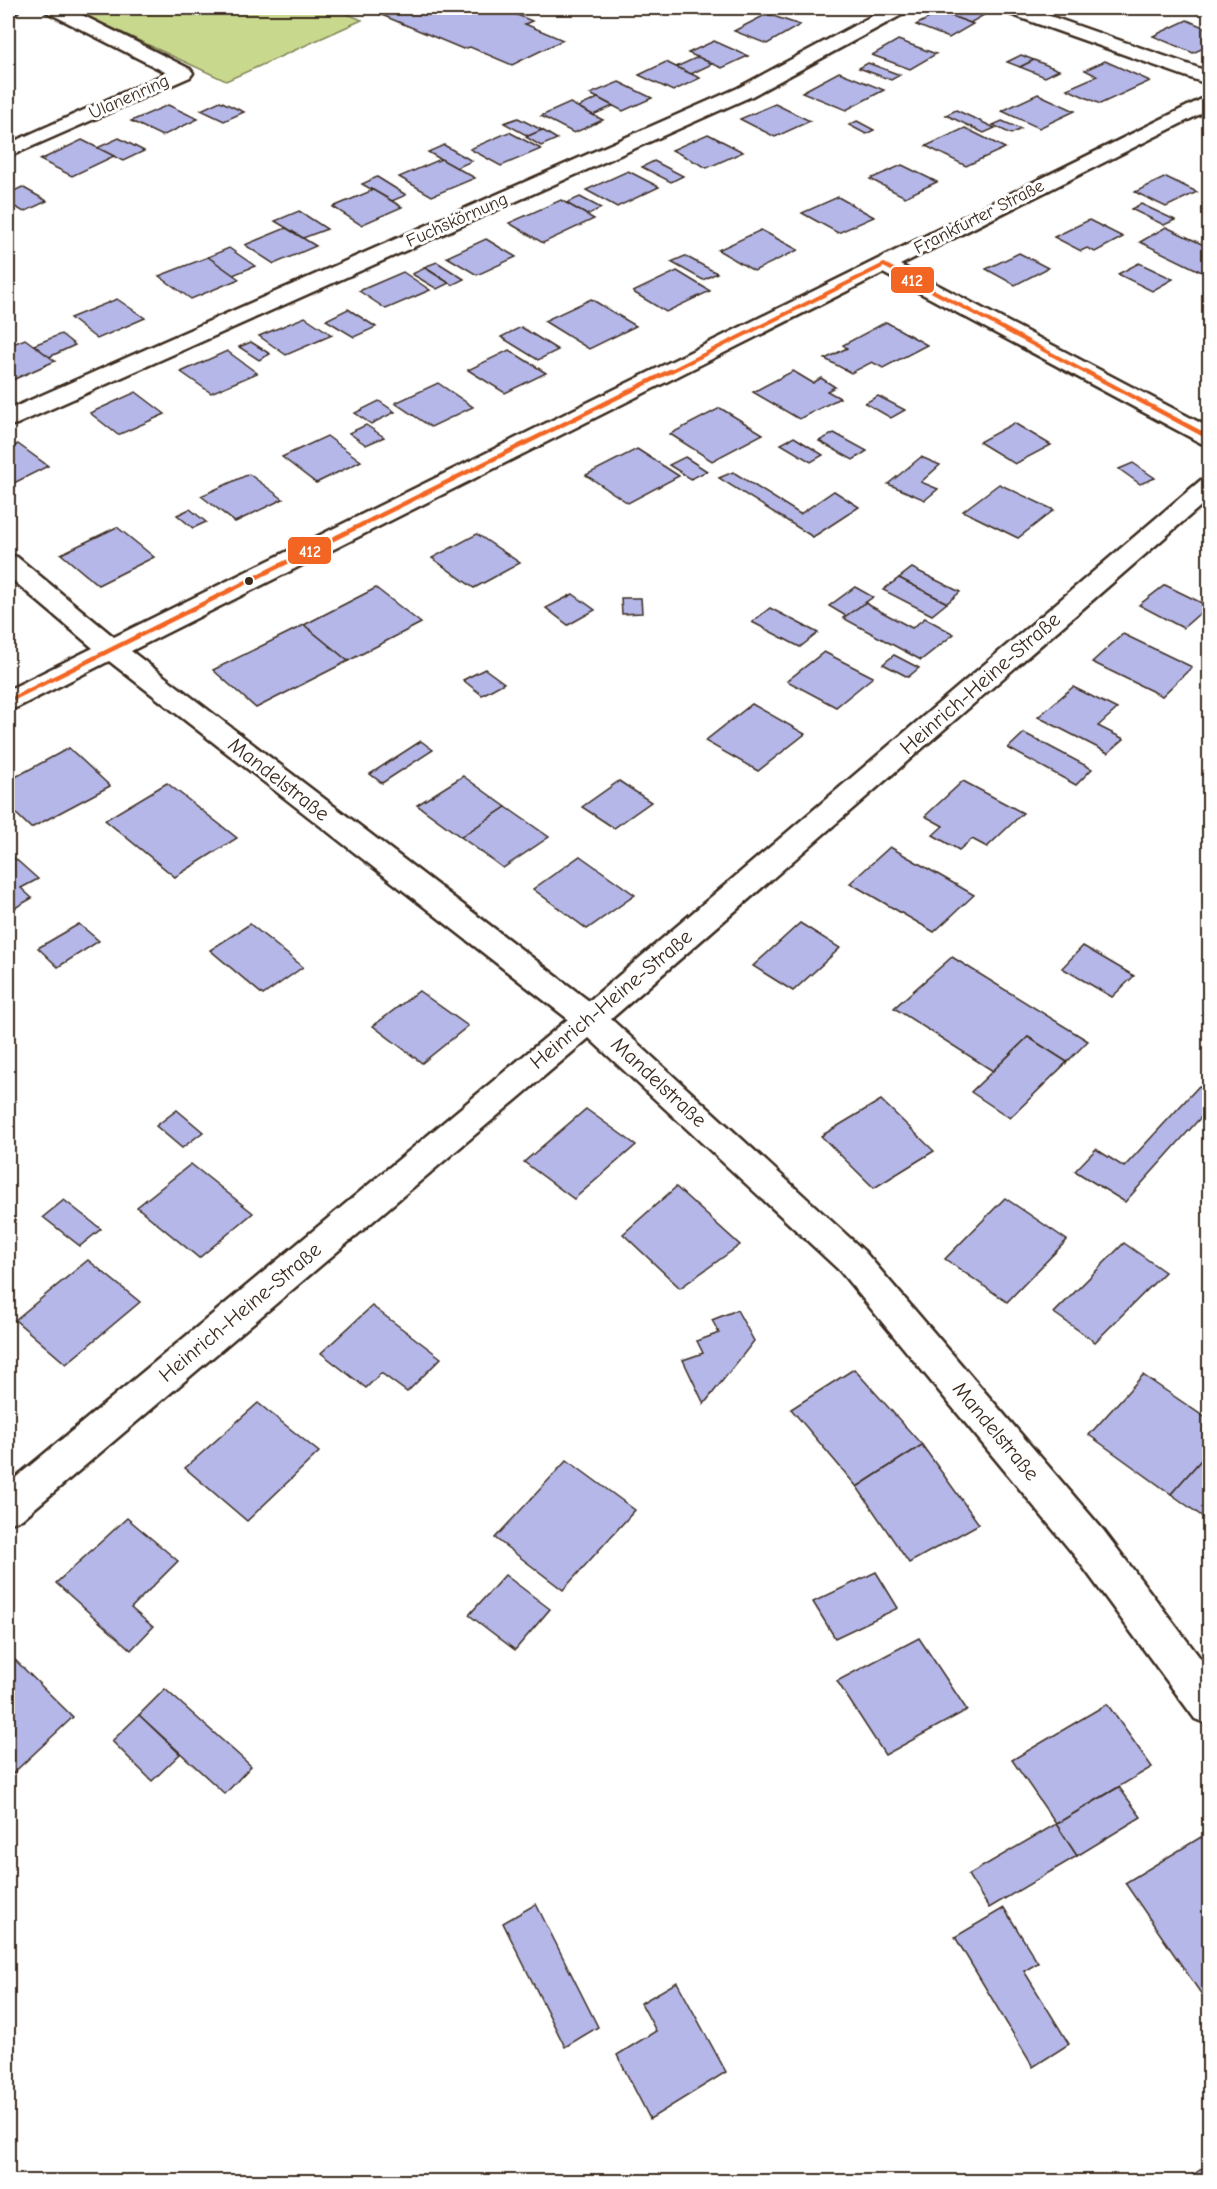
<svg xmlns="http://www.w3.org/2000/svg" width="1217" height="2189" font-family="'Comic Neue',sans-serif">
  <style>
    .green { fill: #c8d98e; stroke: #828256; stroke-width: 1.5 }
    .building { fill: #b4b7e8; stroke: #3b2a1e; stroke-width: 1.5 }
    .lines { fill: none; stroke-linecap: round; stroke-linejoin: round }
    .minor-casing { stroke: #3b2a1e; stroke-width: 5 }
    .minor { fill: #fff; fill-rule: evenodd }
    .bus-1-far1-casing { stroke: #fff; stroke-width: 7 }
    .bus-1-casing { stroke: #fff; stroke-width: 8 }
    .bus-1-far1 { stroke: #f26522; stroke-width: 4 }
    .bus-1 { stroke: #f26522; stroke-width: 4.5 }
    .bus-dot { fill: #3b2a1e; stroke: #fff; stroke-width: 2 }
    .labels { text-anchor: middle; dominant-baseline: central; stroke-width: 6; stroke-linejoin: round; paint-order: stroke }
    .far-street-label { font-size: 18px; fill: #3b2a1e; stroke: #fff }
    .street-label { font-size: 21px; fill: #3b2a1e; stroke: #fff }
    .line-badge { stroke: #fff; stroke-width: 2 }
    .badge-label { font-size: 16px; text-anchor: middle; font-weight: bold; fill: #fff }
  </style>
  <rect width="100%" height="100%" fill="#fff"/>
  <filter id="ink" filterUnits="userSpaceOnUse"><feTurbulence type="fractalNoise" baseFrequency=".0167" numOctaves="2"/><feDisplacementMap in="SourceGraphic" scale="12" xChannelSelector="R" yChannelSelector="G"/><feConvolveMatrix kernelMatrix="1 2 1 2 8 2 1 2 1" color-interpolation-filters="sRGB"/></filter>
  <g filter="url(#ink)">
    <path class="green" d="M69,8H333L362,20L226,81Z"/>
    <g class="building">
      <path d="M365,8H500L532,21L525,24L563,40L512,65L470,47L463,49Z"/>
      <path d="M953,8H965L984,15L970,23L943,13Z"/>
      <path d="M1077,8H1108L1096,14Z"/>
      <path d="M940,12L943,13L973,24L949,38L916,25Z"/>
      <path d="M767,14L800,25L767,44L734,31Z"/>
      <path d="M1187,20L1210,30V45L1193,53L1153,36Z"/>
      <path d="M898,40L936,54L910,69L872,55Z"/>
      <path d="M714,41L748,56L722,68L688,53Z"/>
      <path d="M1021,55L1034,60L1020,67L1007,62Z"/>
      <path d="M698,57L712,64L691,74L676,67Z"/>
      <path d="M1034,60L1059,70L1045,77L1020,67Z"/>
      <path d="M1105,61L1150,81L1100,104L1067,89L1097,76L1085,70Z"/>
      <path d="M666,62L676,67L700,78L673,91L639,75Z"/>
      <path d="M868,63L900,75L891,80L859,68Z"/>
      <path d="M839,72L884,90L846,110L802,92Z"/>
      <path d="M619,82L652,98L623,111L590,94Z"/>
      <path d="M1038,94L1075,111L1039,128L1002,111Z"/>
      <path d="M598,98L613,106L593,115L578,107Z"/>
      <path d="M220,101L244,112L224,121L201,110Z"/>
      <path d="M570,103L593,115L603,120L574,133L541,116Z"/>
      <path d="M775,104L810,121L775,137L740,119Z"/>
      <path d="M168,105L198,119L162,136L131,121Z"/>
      <path d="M956,110L995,128L984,133L946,115Z"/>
      <path d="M518,118L542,130L528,136L504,123Z"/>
      <path d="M857,121L874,130L866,134L849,125Z"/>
      <path d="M1002,121L1021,129L1011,134L993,125Z"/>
      <path d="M965,128L1005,148L966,166L926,146Z"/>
      <path d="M542,130L557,139L541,146L526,137Z"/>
      <path d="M509,132L541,149L501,166L470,149Z"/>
      <path d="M708,134L743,152L707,168L672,150Z"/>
      <path d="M119,138L144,151L123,161L97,148Z"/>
      <path d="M82,140L114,156L72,176L40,160Z"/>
      <path d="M444,145L472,161L456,168L428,152Z"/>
      <path d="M441,159L475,178L432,196L399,177Z"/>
      <path d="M654,161L683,176L671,182L642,167Z"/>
      <path d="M902,165L937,182L905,197L870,179Z"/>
      <path d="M628,171L659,187L617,207L586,190Z"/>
      <path d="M377,177L406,195L392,201L362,184Z"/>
      <path d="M1166,177L1197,192L1166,207L1135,192Z"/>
      <path d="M22,187L47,201L24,212L8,203V194Z"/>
      <path d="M373,190L402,207L361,225L333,207Z"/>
      <path d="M580,197L601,208L587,215L566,203Z"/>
      <path d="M838,197L874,217L838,233L802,213Z"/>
      <path d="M561,200L594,219L543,243L509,223Z"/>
      <path d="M1141,204L1175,220L1164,225L1131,209Z"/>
      <path d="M299,211L327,229L303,238L275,221Z"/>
      <path d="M1089,220L1123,237L1095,252L1087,248L1081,251L1054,237Z"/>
      <path d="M1166,227L1210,248V276L1140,242Z"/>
      <path d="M286,228L316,246L274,264L245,245Z"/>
      <path d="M761,230L798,250L754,271L718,250Z"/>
      <path d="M486,239L516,257L477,275L447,257Z"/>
      <path d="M229,248L255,266L233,275L208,257Z"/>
      <path d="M1019,253L1048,268L1015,285L986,269Z"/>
      <path d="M685,256L717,273L703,280L671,262Z"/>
      <path d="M208,257L239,279L191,299L159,276Z"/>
      <path d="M437,262L464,279L452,285L424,267Z"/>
      <path d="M1139,263L1173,279L1152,291L1118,274Z"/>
      <path d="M425,268L449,283L437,289L412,274Z"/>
      <path d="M677,271L710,291L666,312L633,292Z"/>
      <path d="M403,272L430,290L386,309L359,291Z"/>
      <path d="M117,299L145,318L97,339L70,318Z"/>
      <path d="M591,299L636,326L589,349L544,321Z"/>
      <path d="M348,309L376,327L354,337L326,320Z"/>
      <path d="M305,317L332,335L286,355L259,336Z"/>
      <path d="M886,322L927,345L883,368L872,362L851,373L825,359L847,348L843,345Z"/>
      <path d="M521,327L558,350L538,360L501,337Z"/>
      <path d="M61,334L75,345L49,357L34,345Z"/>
      <path d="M25,339L55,361L8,382V346Z"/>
      <path d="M251,342L270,354L259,360L239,347Z"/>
      <path d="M509,350L546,373L505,393L468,370Z"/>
      <path d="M227,351L257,373L211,393L181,372Z"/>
      <path d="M793,371L813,383L821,378L835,387L827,391L840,398L799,419L753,392Z"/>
      <path d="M438,383L473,407L431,427L395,403Z"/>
      <path d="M136,392L165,414L118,435L90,413Z"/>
      <path d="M878,396L905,410L891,418L865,403Z"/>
      <path d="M379,401L395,412L371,424L355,413Z"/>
      <path d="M720,408L763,434L712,461L670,434Z"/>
      <path d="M1014,423L1051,445L1015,464L979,442Z"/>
      <path d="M366,425L384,437L366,445L349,433Z"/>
      <path d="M834,433L867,451L853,460L819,441Z"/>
      <path d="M327,436L361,461L316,483L282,457Z"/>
      <path d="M794,437L823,455L811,462L781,444Z"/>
      <path d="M18,444L48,466L8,486V450Z"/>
      <path d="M637,449L679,476L628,503L586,475Z"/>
      <path d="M685,457L707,471L691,479L669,465Z"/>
      <path d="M921,457L940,465L921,482L938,489L925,500L888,484Z"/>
      <path d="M1133,463L1155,478L1140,484L1119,469Z"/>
      <path d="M733,472L800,514L834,491L859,507L813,537L719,478Z"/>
      <path d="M249,474L283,499L235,522L201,496Z"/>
      <path d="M999,484L1054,510L1018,538L963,511Z"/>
      <path d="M190,509L206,522L193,528L177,515Z"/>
      <path d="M117,527L154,557L98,585L61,554Z"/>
      <path d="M477,534L520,563L474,588L432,558Z"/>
      <path d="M912,568L960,592L947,603L899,578Z"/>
      <path d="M899,578L947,603L932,615L883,590Z"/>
      <path d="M1165,585L1208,606L1183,628L1139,605Z"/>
      <path d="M855,587L873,597L846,616L829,606Z"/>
      <path d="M376,588L421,623L348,661L304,625Z"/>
      <path d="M573,594L595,610L568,625L546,608Z"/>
      <path d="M621,598H641L642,613L622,614Z"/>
      <path d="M865,603L912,628L925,618L954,634L921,660L843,618Z"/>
      <path d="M770,608L818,633L800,647L752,622Z"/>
      <path d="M304,625L348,661L256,708L213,670Z"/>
      <path d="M1123,634L1192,667L1162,696L1092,662Z"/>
      <path d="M824,652L873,677L836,707L787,681Z"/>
      <path d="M894,655L919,668L908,677L883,664Z"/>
      <path d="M485,669L504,683L482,695L463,680Z"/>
      <path d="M1073,687L1117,709L1098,726L1124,739L1108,753L1038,717Z"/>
      <path d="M752,704L805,734L758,771L705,741Z"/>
      <path d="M1024,733L1092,769L1076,785L1008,748Z"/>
      <path d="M421,741L433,750L382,783L370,774Z"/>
      <path d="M69,748L110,786L31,828L8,806V781Z"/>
      <path d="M463,776L506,807L461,837L417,805Z"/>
      <path d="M619,781L651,802L614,828L582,807Z"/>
      <path d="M963,781L1023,813L987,847L972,839L959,850L933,835L943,826L925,816Z"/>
      <path d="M167,783L237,838L175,877L105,820Z"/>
      <path d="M506,807L549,837L503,868L461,837Z"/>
      <path d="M890,847L974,895L934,932L850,883Z"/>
      <path d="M11,855L38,879L21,888L32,898L8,912V857Z"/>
      <path d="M580,856L635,895L587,929L533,889Z"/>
      <path d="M800,923L840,948L793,991L753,966Z"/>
      <path d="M79,924L99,941L58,967L38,948Z"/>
      <path d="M250,924L303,967L263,995L210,950Z"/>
      <path d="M1083,946L1134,976L1112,997L1062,968Z"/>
      <path d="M952,957L1088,1041L1067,1062L1028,1037L993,1071L894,1008Z"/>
      <path d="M419,991L468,1026L422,1063L373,1026Z"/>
      <path d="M1028,1037L1067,1062L1010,1118L971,1092Z"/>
      <path d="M1199,1086L1210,1092V1107L1125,1202L1075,1171L1096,1149L1124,1167Z"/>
      <path d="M881,1100L934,1151L874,1188L821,1136Z"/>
      <path d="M586,1109L636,1145L574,1199L524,1162Z"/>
      <path d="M177,1110L203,1132L182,1148L156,1126Z"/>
      <path d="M191,1164L253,1213L199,1258L137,1207Z"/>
      <path d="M676,1187L740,1245L680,1288L623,1234Z"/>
      <path d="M1005,1198L1067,1240L1007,1302L945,1259Z"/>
      <path d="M64,1200L101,1229L80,1246L43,1217Z"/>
      <path d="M1124,1243L1165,1272L1095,1342L1054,1313Z"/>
      <path d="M88,1260L140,1302L66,1364L15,1320Z"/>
      <path d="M372,1306L441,1358L407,1392L381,1373L366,1388L321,1353Z"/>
      <path d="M737,1310L754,1341L704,1404L683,1360L703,1353L697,1341L719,1333L712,1320Z"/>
      <path d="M854,1369L922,1445L857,1487L791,1409Z"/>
      <path d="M1143,1375L1210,1421V1450L1171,1494L1089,1435Z"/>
      <path d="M258,1403L319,1452L247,1521L185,1468Z"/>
      <path d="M922,1445L979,1524L909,1563L857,1487Z"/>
      <path d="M1210,1450V1522L1171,1494Z"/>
      <path d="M567,1460L635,1510L563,1590L495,1538Z"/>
      <path d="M127,1518L178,1561L131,1608L153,1627L131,1650L56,1583Z"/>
      <path d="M876,1572L898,1608L835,1638L813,1602Z"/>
      <path d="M505,1575L550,1609L515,1650L469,1615Z"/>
      <path d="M919,1638L967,1710L885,1755L837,1681Z"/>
      <path d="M8,1653L73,1717L8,1778Z"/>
      <path d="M165,1689L251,1766L225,1794L139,1715Z"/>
      <path d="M1107,1704L1152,1767L1056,1824L1012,1760Z"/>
      <path d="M139,1715L180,1754L152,1781L112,1741Z"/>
      <path d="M1119,1787L1141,1817L1077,1856L1056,1824Z"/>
      <path d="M1056,1824L1077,1856L989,1908L968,1875Z"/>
      <path d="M1201,1837L1210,1849V1990L1202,1995L1125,1883Z"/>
      <path d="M536,1904L598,2027L565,2047L503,1923Z"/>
      <path d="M1004,1908L1038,1963L1024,1971L1069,2044L1033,2067L955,1937Z"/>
      <path d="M677,1982L726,2072L650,2119L617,2055L656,2031L641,2003Z"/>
      <path d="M1207,2165L1210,2169V2182H1183Z"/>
    </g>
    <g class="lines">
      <defs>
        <g id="minor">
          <path d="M8,8H19L17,12L8,14Z"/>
          <path d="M45,8H68L190,69L193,73L190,77L8,157V144L167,73L47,12Z"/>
          <path d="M887,8H909L907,12L752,96L17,424L8,426V410L738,88Z"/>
          <path d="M1002,8H1027L1210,72V85L1004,12Z"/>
          <path d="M1210,95V109L900,265L1210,428V445L1201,443L883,273L131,651L589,1001L1201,480L1210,478V498L611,1019L864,1251L1103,1530L1210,1671V1725L1195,1719L1075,1556L840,1271L589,1038L22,1519L8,1524V1484L568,1019L109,661L18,707L8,710V690L93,648L8,576V555L17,557L114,637Z"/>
        </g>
      </defs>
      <use href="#minor" class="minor-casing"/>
      <use href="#minor" class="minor"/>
      <defs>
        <path id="bus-1-far1" d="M667,373L884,265L1087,373"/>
        <g id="bus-1">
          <path d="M1085,371L1210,438"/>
          <path d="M8,701L670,371"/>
        </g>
      </defs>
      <use href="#bus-1-far1" class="bus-1-far1-casing"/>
      <use href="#bus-1" class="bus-1-casing"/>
      <use href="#bus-1-far1" class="bus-1-far1"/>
      <use href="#bus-1" class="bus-1"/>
    </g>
  </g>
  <circle class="bus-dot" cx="249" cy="581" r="5"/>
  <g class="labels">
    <g class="far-street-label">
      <text transform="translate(129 97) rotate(-24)">Ulanenring</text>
      <text transform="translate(979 217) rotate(-27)">Frankfurter Straße</text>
      <text transform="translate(457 220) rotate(-24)">Fuchskörnung</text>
    </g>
    <g class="street-label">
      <text transform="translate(980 683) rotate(-41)">Heinrich-Heine-Straße</text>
      <text transform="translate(279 779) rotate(38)">Mandelstraße</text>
      <text transform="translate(611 999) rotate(-40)">Heinrich-Heine-Straße</text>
      <text transform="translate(659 1082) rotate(43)">Mandelstraße</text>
      <text transform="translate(240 1312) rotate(-40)">Heinrich-Heine-Straße</text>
      <text transform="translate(996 1431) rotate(50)">Mandelstraße</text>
    </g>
  </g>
  <g class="line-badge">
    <rect x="890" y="266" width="45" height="28" rx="6" fill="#f26522"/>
    <rect x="287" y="536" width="45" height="29" rx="6" fill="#f26522"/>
  </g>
  <g class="badge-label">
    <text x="912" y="286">412</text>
    <text x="310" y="557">412</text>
  </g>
  <rect width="1217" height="2189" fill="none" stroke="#fff" stroke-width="30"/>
  <rect x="15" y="15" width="1187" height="2159" fill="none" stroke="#3b2a1e" stroke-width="2" filter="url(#ink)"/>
</svg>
